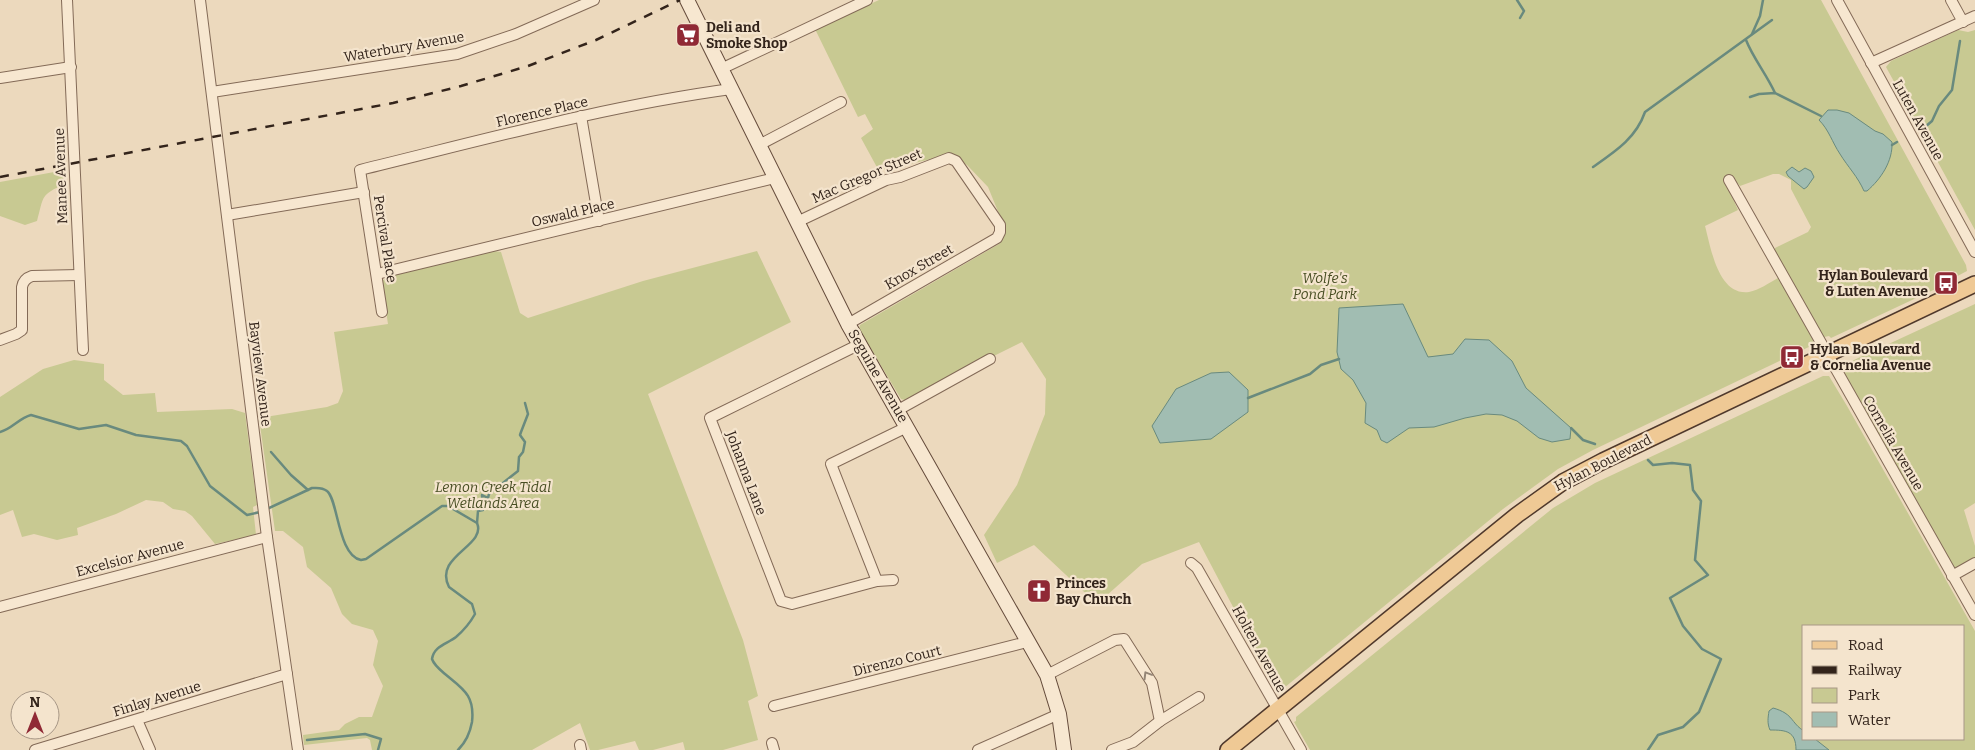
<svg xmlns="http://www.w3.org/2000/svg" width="1975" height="750" font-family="Bitter,serif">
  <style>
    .green { fill: #c8c992; fill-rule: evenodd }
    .water { fill: #a1bdb2; stroke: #698a7e }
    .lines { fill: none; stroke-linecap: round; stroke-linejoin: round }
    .stream { stroke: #698a7e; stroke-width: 2.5 }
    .street-casing { stroke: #836a57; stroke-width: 12 }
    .secondary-casing { stroke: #654b3b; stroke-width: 16 }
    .primary-casing { stroke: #50392c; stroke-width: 18 }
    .street { stroke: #f7e7d0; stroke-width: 10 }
    .secondary { stroke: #f7e7d0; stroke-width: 14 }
    .primary { stroke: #efc995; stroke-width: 15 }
    .rail { stroke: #33241b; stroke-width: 2.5; stroke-dasharray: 9 9; stroke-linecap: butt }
    .oneway { stroke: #958676 }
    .labels { text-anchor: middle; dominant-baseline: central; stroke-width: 4.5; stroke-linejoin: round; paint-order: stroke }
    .poi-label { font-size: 14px; font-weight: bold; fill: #33241b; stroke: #f4e4cd; text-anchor: start }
    .street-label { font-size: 14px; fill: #33241b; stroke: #f4e4cd }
    .park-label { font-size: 14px; font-style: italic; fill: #484e23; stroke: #f4e4cd }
  </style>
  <rect width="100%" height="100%" fill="#ecd9bd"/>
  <g class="green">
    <path d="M879,0H1821L1966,265L1967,271L1944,283V285L1831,338L1829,336L1824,337L1821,335L1775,253V248L1808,232L1811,227L1791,189V180L1779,174H1773L1740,186L1732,177L1726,183L1738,210L1705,226C1711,248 1718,296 1749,292C1759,290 1769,283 1778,278L1813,339V345L1593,450L1558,469L1503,509L1279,692L1274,685L1199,542L1142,564L1097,604L1034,545L997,563L984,535L1017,485L1045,414L1046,379L1022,342L905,400L901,399L859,329L860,325L999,244L1006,231L988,187L967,165L949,155L879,171L861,138L873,129L865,114L858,117L815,29Z"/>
    <path d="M1958,30L1968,32L1975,30V230L1886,67L1891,61Z"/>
    <path d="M65,170V184C40,195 44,196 37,221L25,225L0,216V182Z"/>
    <path d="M494,251L501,252L520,313L528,318L643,281L757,251L791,322L648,394L743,640L758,696L748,701L758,740L723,750H685L683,742L653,750H639L635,741L598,750H590L580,723L532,750H372L370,740L367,738L304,745L303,735L339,730L345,724L359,717H372L383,686L373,665L378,641L373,630L352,624L342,614L331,588L307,567L303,547L283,531H275L259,418L327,407L338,403L343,391L334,332L388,324L382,285V281L388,276Z"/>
    <path d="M1975,304V503L1964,510L1975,546V558L1960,567L1955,568L1949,562L1842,370L1854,360Z"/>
    <path d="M74,360L104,364V380L123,395L155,393L157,412L232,409L245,413L257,505L253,507L256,535L215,544L192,516L185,511L173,509L163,502L146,500L116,514L77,528L78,535L57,540L34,534L22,537L13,510L0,515V397L43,369Z"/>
    <path d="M1823,376H1829L1847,406L1975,631V750H1310L1294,722L1296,721V717L1553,508L1595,483ZM1804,626H1964V739H1804Z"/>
  </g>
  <g class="water">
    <path d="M1828,110H1837L1849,113L1875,131L1883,134L1892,142C1893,161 1881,179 1867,191H1864C1858,177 1848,167 1840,154C1832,142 1829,130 1819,120Z"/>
    <path d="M1792,167L1799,172L1805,168L1811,171L1814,177L1807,187L1804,189L1788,176L1786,172Z"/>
    <path d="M1403,304L1428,357L1453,354L1465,339L1489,340L1512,361L1526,388L1571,428L1570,439L1552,442L1539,438L1517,421L1502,415L1486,414L1465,418L1434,427L1409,428L1387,443L1381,440L1377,430L1365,423L1366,403L1353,380L1341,369L1337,352L1339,308Z"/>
    <path d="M1229,372L1248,390V412L1211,439L1160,443L1152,426L1176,389L1211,373Z"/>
    <path d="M1773,708C1777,709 1782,711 1785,713C1793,718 1794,725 1804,731V739H1815L1829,750H1796C1796,731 1786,730 1770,730C1767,723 1768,718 1769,711Z"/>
  </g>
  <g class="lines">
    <g class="stream">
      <path d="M1517,0L1524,11L1520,18"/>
      <path d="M1752,34L1760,16L1763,0"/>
      <path d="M1746,40C1753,58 1767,75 1775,93"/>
      <path d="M1750,97L1759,94L1775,93L1821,116"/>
      <path d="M1925,127L1932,121L1939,106L1952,90L1960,41"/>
      <path d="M1892,145L1897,142"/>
      <path d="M1593,167C1616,151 1636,138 1645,112L1772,20"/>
      <path d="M1248,398L1310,374L1321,365L1339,359"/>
      <path d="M1571,428L1583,440L1595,444"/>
      <path d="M0,432C12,429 19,418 31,415L79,429L106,425L136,435L181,441L187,446L210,486L247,515L260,512"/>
      <path d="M271,452L291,475L308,490"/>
      <path d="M265,510L312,488C318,488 322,487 327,491C338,499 338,556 361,560L366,559L442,506H448L477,523C487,546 433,556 449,587L472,604L475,614C470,623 463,631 456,637C447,644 434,646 432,659C434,665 439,669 445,674C463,689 475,695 472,722C470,733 465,743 458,750"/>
      <path d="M477,523L478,511L483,510L482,495L488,498L489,494L518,471L519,457L523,452L525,442L520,435L521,432L528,414L525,403"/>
      <path d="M307,740L365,734L381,739L378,750"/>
      <path d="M1648,750L1658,735L1683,727L1699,712L1721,659L1702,649L1683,626L1670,598L1708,575L1695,560L1701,501L1693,490L1690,465L1672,463L1653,465L1648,460"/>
    </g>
    <defs>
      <g id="street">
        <path d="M67,0L83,350"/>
        <path d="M200,0L267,537L298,750"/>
        <path d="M1837,0L1975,252"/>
        <path d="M1951,0L1963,22"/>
        <path d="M1871,63L1975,16"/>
        <path d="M721,69L867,0"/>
        <path d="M0,78L71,67"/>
        <path d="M212,92L457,54L516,34L594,0"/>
        <path d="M581,116L599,221"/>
        <path d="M759,145L841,102"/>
        <path d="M1729,180L1975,615"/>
        <path d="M227,215L364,192"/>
        <path d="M797,222L886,180L900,177L949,158L956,161L1000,225V232L997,238L848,324"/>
        <path d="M377,274L775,178"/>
        <path d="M382,312L360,170C483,140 606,106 731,89"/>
        <path d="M0,340L16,334L22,330V287C23,281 26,278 32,276L79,275"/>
        <path d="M860,344L710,418L781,601L792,604L877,581L893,580"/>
        <path d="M898,410L990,359"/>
        <path d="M1191,563L1197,568L1301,750"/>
        <path d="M1952,576L1975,563"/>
        <path d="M877,581L831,464L907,427"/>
        <path d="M0,607L267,537"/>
        <path d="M1047,675L1115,640L1124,639L1152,683L1160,721"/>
        <path d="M774,706L1027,642"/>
        <path d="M137,720L150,750"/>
        <path d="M772,743L774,750"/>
        <path d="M580,745L581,750"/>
        <path d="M35,750L287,674"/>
        <path d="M978,750L1059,714"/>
        <path d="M1112,750L1133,742L1160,721L1199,697"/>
      </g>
      <path id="secondary" d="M687,0L848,324L1047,675L1059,714L1064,750"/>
      <path id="primary" d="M1228,750L1517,515L1563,482L1603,461L1975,284"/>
    </defs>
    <use href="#street" class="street-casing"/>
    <use href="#secondary" class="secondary-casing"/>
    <use href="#primary" class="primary-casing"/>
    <use href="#street" class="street"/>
    <use href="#secondary" class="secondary"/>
    <use href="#primary" class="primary"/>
    <path class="rail" d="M0,177L393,103L461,86L528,66L596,40L680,0"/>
  </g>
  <defs><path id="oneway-chevron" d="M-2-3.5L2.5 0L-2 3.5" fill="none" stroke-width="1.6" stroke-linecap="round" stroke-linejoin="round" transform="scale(1.25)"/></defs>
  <use class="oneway" href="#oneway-chevron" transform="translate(1147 675) rotate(-121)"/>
  <defs>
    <symbol id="supermarket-square" viewBox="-11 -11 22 22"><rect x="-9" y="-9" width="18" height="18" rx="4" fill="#902935" stroke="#f4e4cd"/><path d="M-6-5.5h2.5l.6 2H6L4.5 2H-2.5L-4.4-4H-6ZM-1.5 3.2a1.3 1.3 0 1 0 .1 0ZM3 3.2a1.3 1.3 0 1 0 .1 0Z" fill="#fff"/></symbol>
    <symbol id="bus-square" viewBox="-11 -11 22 22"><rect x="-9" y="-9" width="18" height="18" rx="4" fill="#902935" stroke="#f4e4cd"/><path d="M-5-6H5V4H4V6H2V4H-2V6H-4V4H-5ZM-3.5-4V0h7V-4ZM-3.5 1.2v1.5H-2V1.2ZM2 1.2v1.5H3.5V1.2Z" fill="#fff"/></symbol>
    <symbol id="church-square" viewBox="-11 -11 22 22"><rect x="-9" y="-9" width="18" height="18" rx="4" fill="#902935" stroke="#f4e4cd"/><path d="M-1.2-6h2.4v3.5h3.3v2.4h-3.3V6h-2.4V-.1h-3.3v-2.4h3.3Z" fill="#fff"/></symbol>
  </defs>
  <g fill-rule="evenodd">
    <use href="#supermarket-square" x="674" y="21" width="28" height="28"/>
    <use href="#bus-square" x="1932" y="269" width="28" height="28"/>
    <use href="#bus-square" x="1778" y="343" width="28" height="28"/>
    <use href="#church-square" x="1025" y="577" width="28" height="28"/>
  </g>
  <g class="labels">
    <g class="poi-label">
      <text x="706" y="27">Deli and<tspan x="706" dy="16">Smoke Shop</tspan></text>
      <text x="1928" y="275" text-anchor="end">Hylan Boulevard<tspan x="1928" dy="16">&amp; Luten Avenue</tspan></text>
      <text x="1810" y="349">Hylan Boulevard<tspan x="1810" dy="16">&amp; Cornelia Avenue</tspan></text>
      <text x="1056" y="583">Princes<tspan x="1056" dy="16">Bay Church</tspan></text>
    </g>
    <g class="street-label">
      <text transform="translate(404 47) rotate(-10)">Waterbury Avenue</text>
      <text transform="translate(542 112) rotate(-13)">Florence Place</text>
      <text transform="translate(1918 120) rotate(61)">Luten Avenue</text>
      <text transform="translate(61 176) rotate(-92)">Manee Avenue</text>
      <text transform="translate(867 176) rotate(-23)">Mac Gregor Street</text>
      <text transform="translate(573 213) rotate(-13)">Oswald Place</text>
      <text transform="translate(385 239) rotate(81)">Percival Place</text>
      <text transform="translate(919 267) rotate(-30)">Knox Street</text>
      <text transform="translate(260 374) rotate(83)">Bayview Avenue</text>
      <text transform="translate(878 376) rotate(60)">Seguine Avenue</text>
      <text transform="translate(1893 443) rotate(60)">Cornelia Avenue</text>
      <text transform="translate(1603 463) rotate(-27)">Hylan Boulevard</text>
      <text transform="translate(746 473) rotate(69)">Johanna Lane</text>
      <text transform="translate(130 558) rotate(-15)">Excelsior Avenue</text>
      <text transform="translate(1259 649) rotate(61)">Holten Avenue</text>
      <text transform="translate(897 661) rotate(-14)">Direnzo Court</text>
      <text transform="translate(157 699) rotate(-17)">Finlay Avenue</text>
    </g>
    <g class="park-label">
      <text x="1325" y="278">Wolfe's<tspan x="1325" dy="16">Pond Park</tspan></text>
      <text x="493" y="487">Lemon Creek Tidal<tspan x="493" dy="16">Wetlands Area</tspan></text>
    </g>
  </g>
  <rect x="1802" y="625" width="162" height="115" fill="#f4e4cd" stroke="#a79786"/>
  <rect x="1812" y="641" width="25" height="8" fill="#efc995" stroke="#a79786"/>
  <text x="1848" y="650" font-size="15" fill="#33241b">Road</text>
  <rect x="1812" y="666" width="25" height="8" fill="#33241b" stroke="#a79786"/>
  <text x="1848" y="675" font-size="15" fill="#33241b">Railway</text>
  <rect x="1812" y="688" width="25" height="15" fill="#c8c992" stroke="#a79786"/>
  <text x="1848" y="700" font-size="15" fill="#33241b">Park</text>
  <rect x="1812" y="712" width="25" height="15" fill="#a1bdb2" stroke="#a79786"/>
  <text x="1848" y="725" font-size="15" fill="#33241b">Water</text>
  <g transform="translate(35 715)"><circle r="24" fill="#f4e4cd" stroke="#a79786"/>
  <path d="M0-4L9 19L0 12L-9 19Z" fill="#902935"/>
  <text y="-8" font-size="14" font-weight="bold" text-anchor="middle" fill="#33241b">N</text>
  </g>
</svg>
